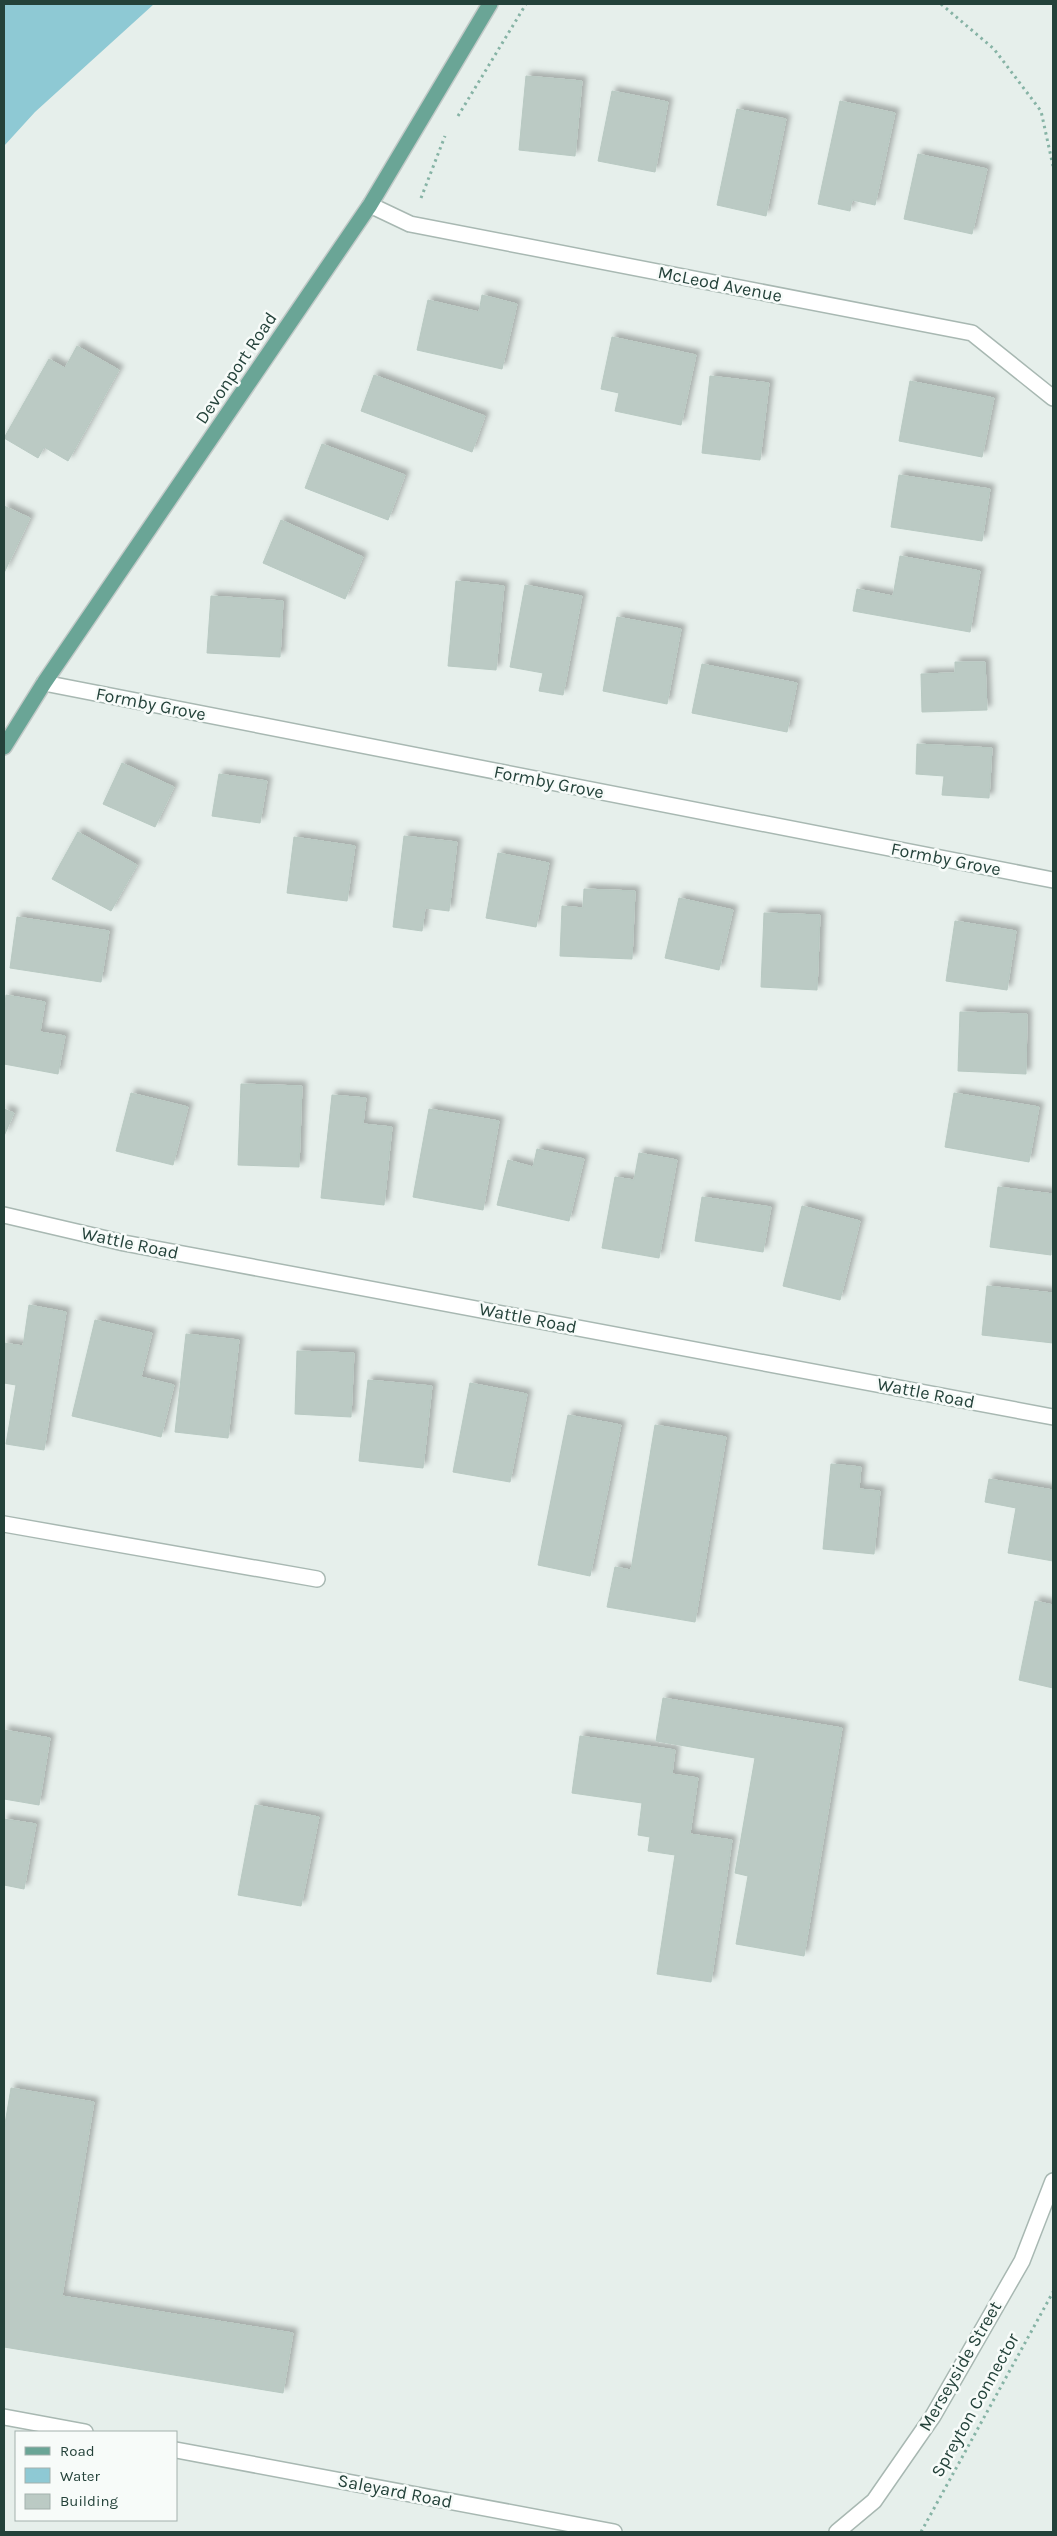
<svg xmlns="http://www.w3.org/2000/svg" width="1057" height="2536" font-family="Karla,sans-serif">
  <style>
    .water { fill: #8ec9d4 }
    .building { fill: #bbcac4; stroke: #b8c9c2; filter: url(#shadow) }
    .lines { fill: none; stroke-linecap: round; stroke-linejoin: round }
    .minor-casing { stroke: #a8b8b2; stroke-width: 18 }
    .major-casing { stroke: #c2cac8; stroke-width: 18 }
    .path { stroke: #86b3a5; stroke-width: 3; stroke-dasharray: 2.5 4; stroke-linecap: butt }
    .minor { stroke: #fff; stroke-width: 15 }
    .major { stroke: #6aa596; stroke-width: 15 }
    .labels { text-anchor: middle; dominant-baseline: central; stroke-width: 5; stroke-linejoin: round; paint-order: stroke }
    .street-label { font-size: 18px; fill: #24423a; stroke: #f7fbf9 }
  </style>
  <defs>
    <filter id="shadow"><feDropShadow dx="4.5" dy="-4.5" stdDeviation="2.5" flood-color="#0004"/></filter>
  </defs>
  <rect width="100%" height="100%" fill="#e6efeb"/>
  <path class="water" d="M4,4H154L35,112L4,146Z"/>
  <g class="building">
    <path d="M526,76L582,81L575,156L519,150Z"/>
    <path d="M612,91L668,102L655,172L598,161Z"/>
    <path d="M840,101L895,113L875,205L852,200L850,211L818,204Z"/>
    <path d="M737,109L786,119L766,216L717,205Z"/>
    <path d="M918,154L987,169L972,234L904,219Z"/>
    <path d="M482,295L517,304L502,369L417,350L428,300L479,312Z"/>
    <path d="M612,337L696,355L681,425L615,411L619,393L601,389Z"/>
    <path d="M77,346L119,370L68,461L44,447L38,458L4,438L49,359L65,368Z"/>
    <path d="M374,375L485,416L472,452L361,411Z"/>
    <path d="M710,376L769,383L760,460L702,453Z"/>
    <path d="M910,381L994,398L982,457L899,441Z"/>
    <path d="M322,444L405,475L388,520L305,488Z"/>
    <path d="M899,475L990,489L982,541L891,527Z"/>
    <path d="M4,506L30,518L4,573Z"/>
    <path d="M281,520L363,557L345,599L263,563Z"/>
    <path d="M900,556L980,571L970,632L853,611L857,589L893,596Z"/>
    <path d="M456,581L504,586L496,670L448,666Z"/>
    <path d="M525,585L582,596L563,695L539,691L543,673L510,667Z"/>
    <path d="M211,596L283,601L280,657L207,653Z"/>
    <path d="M617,617L681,629L667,704L603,691Z"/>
    <path d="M955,662H985L987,710L922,712L921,674L955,673Z"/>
    <path d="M702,664L797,683L787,732L692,713Z"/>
    <path d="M917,744L992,748L989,798L942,795L944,776L916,774Z"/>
    <path d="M122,763L174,787L155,827L103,804Z"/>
    <path d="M219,774L267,781L260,823L212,816Z"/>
    <path d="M78,832L137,865L111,911L52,879Z"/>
    <path d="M404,836L457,842L449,911L425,908L422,931L393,927Z"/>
    <path d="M294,837L355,846L347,901L287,893Z"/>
    <path d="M498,853L549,863L536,927L486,918Z"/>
    <path d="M584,889L635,891L632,959L560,956L562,906L583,908Z"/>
    <path d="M679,898L733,910L719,970L665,958Z"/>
    <path d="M764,913L820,915L817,990L761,987Z"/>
    <path d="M17,917L109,931L101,982L10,968Z"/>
    <path d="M955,921L1016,931L1007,990L946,981Z"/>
    <path d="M6,995L45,1002L40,1032L65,1036L58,1074L4,1064V1011Z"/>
    <path d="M960,1012L1027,1014L1026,1074L958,1071Z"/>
    <path d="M241,1084L302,1086L299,1167L238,1165Z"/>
    <path d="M131,1093L188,1107L173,1165L116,1151Z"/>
    <path d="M954,1093L1039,1107L1029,1162L945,1147Z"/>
    <path d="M332,1095L366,1098L363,1124L392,1127L384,1205L321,1198Z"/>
    <path d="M4,1109L14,1113L4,1136Z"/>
    <path d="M429,1109L499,1121L483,1210L413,1197Z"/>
    <path d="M537,1149L584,1159L569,1221L497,1205L508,1160L533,1167Z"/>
    <path d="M639,1153L677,1160L659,1258L602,1248L615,1177L634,1180Z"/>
    <path d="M998,1187L1053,1194L1051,1255L990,1247Z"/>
    <path d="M702,1197L771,1207L763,1252L695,1241Z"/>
    <path d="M802,1206L860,1221L840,1300L783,1286Z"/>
    <path d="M987,1286L1053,1293V1343L982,1335Z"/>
    <path d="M29,1305L66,1312L44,1450L6,1444L16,1385L4,1383V1343L23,1346Z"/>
    <path d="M95,1320L152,1333L141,1377L174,1385L161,1437L72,1416Z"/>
    <path d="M186,1334L239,1340L228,1438L175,1432Z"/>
    <path d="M297,1351L354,1353L351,1417L295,1414Z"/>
    <path d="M368,1380L432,1386L423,1468L359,1461Z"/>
    <path d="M470,1383L527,1394L510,1482L453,1472Z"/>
    <path d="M568,1415L621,1425L590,1576L538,1565Z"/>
    <path d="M655,1425L726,1437L695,1622L607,1607L615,1567L631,1570Z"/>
    <path d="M831,1464L861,1467L859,1489L880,1491L874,1554L823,1549Z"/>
    <path d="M989,1479L1053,1490V1561L1008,1553L1016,1508L985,1502Z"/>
    <path d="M1035,1601L1053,1605V1688L1019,1680Z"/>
    <path d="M663,1698L842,1728L804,1956L736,1944L748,1876L735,1873L755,1758L656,1741Z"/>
    <path d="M4,1730L50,1738L39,1805L4,1799Z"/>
    <path d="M580,1736L675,1750L672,1774L698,1778L690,1834L732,1840L711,1982L657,1974L675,1855L648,1851L650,1837L638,1835L642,1803L572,1793Z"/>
    <path d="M255,1805L319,1817L301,1906L238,1895Z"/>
    <path d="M4,1819L36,1824L24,1889L4,1885Z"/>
    <path d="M11,2088L94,2102L62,2296L293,2333L283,2393L4,2347V2130Z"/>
  </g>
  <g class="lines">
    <defs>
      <g id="minor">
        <path d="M370,205L410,224L972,333L1053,398"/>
        <path d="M44,683L1053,880"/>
        <path d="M4,1215L124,1243L1053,1417"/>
        <path d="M4,1524L317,1579"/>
        <path d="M4,2417L85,2432"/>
        <path d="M176,2450L614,2532"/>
        <path d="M837,2532L874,2501L933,2416L1022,2261L1053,2181"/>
      </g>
      <path id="major" d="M4,747L44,683L370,205L490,4"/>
    </defs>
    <use href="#minor" class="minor-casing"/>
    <use href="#major" class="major-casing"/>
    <g class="path">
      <path d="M941,4L994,49L1041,111L1053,166"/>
      <path d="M458,116L526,4"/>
      <path d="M421,198L445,136"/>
      <path d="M921,2532L1053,2292"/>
    </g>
    <use href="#minor" class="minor"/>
    <use href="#major" class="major"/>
  </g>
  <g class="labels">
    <g class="street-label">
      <text transform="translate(720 284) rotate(11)">McLeod Avenue</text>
      <text transform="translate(236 368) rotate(-56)">Devonport Road</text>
      <text transform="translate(151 704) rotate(11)">Formby Grove</text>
      <text transform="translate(549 782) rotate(11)">Formby Grove</text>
      <text transform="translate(946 859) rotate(11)">Formby Grove</text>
      <text transform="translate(130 1243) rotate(12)">Wattle Road</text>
      <text transform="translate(528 1318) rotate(11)">Wattle Road</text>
      <text transform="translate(926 1393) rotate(11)">Wattle Road</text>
      <text transform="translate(960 2366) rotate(-60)">Merseyside Street</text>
      <text transform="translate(975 2405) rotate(-61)">Spreyton Connector</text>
      <text transform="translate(395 2491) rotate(11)">Saleyard Road</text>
    </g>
  </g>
  <rect width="1057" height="2536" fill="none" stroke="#24423a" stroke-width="10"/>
  <rect x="15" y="2431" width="162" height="90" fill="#f7fbf9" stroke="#a3b1ad"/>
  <rect x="25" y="2447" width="25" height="8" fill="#6aa596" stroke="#a3b1ad"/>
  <text x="60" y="2456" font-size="15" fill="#24423a">Road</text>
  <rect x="25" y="2468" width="25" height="15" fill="#8ec9d4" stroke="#a3b1ad"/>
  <text x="60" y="2481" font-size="15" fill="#24423a">Water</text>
  <rect x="25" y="2494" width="25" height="15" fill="#bbcac4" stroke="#a3b1ad"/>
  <text x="60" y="2506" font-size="15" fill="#24423a">Building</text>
</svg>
